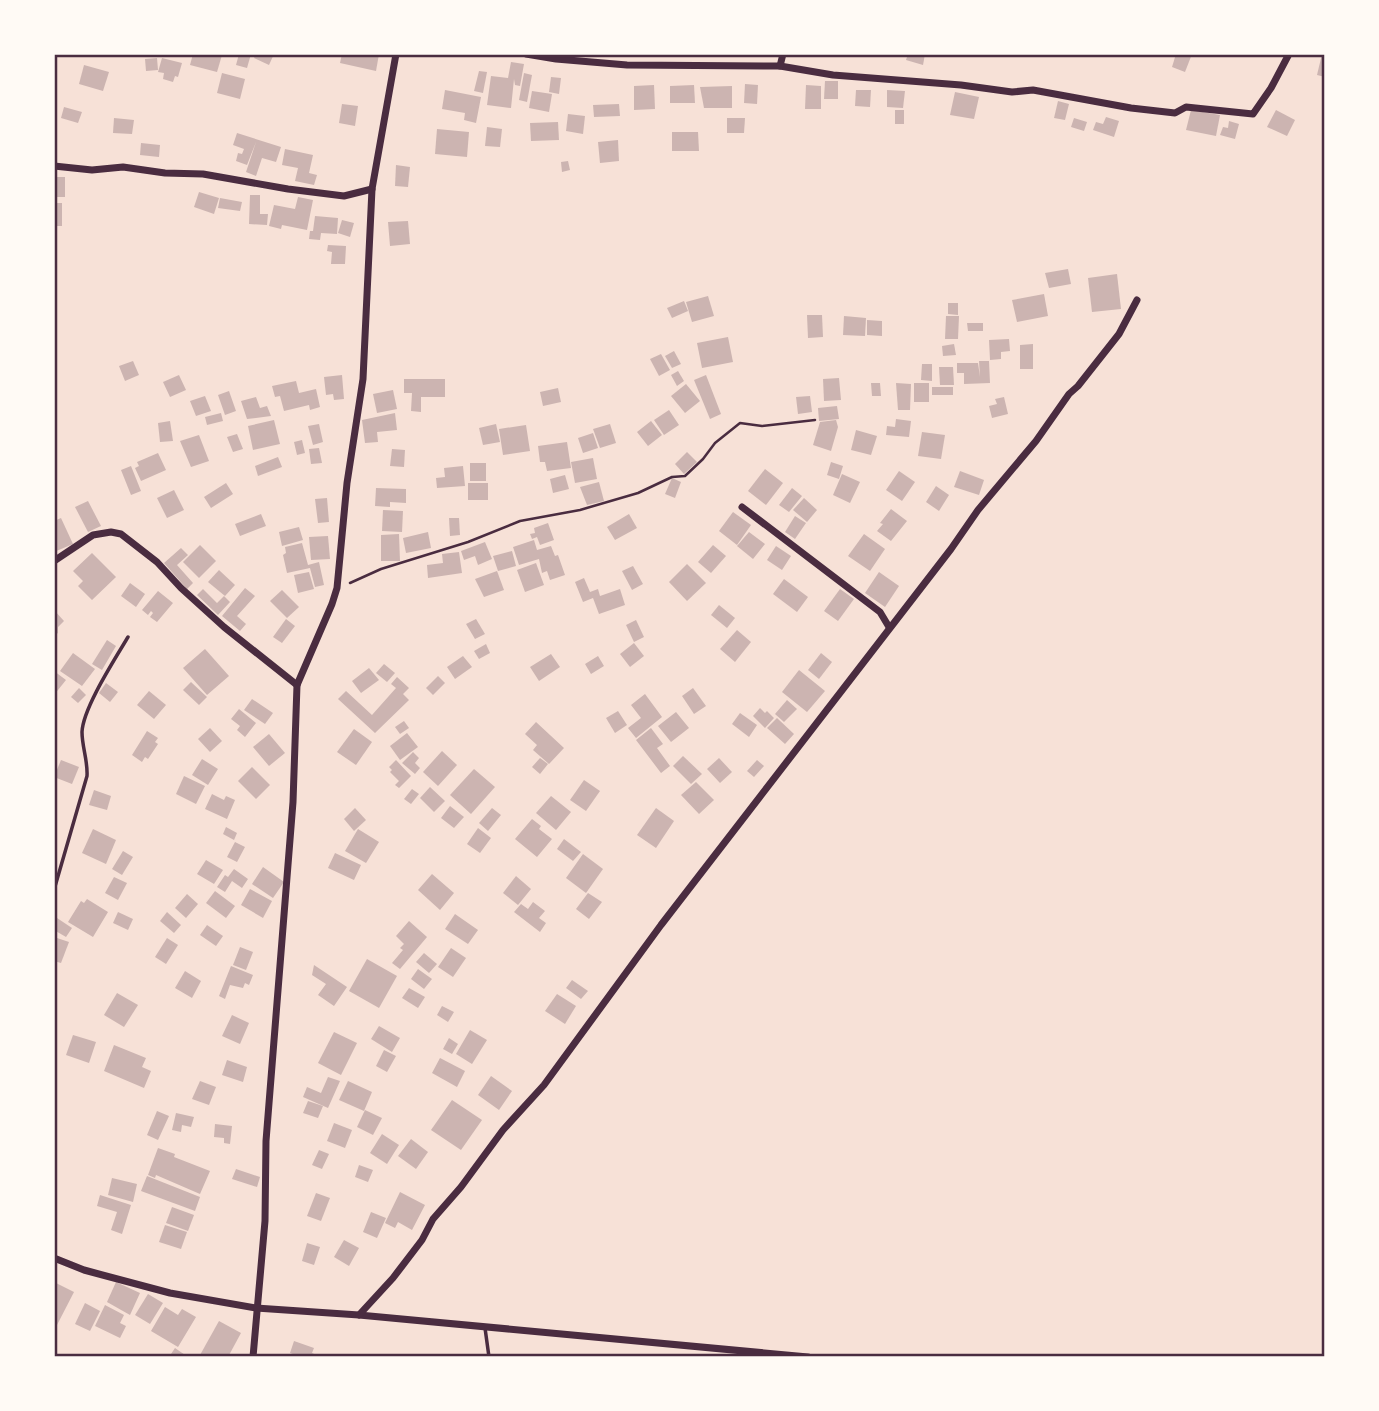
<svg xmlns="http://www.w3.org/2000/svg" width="1379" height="1411" font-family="'Noto Sans',sans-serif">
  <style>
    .building { fill: #ccb4b1 }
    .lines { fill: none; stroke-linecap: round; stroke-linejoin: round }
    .path { stroke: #4a2c40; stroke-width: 2.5 }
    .service { stroke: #4a2c40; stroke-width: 3.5 }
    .minor { stroke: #4a2c40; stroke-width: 7 }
    .neatline { fill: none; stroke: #4a2c40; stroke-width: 2.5 }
  </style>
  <rect width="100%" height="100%" fill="#f7e1d7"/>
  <g class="building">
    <path d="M193,54L222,55L217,72L190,65Z"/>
    <path d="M239,54H251L247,68L236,65Z"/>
    <path d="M256,54H274L269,65L254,58Z"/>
    <path d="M342,54H379L376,71L340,63Z"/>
    <path d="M908,54H925L923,65L906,60Z"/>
    <path d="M1176,54H1192L1185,72L1172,67Z"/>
    <path d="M1322,54L1325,55V77L1317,75Z"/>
    <path d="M157,58L158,70L146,71L145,59Z"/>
    <path d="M162,58L182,63L178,77L175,76L173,82L163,79L164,73L158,72Z"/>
    <path d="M511,62L524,64L520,86L515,85L514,79L511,108L487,105L491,76L508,78Z"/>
    <path d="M84,65L109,72L103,91L79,84Z"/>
    <path d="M479,71L487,72L483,93L474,91Z"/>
    <path d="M222,73L245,79L240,99L217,93Z"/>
    <path d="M524,73L532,75L527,102L519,100Z"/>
    <path d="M551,77L561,78L559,94L549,92Z"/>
    <path d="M825,81H838V99H824Z"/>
    <path d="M745,84L758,85L757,104L744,103Z"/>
    <path d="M654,85L655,109L634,110V86Z"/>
    <path d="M694,85L695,103H670V86Z"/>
    <path d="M806,85L821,86V109H805Z"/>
    <path d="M732,86V108H704L700,87Z"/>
    <path d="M445,90L481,97L476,123L464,120L465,113L442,109Z"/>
    <path d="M856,90H871L870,107L855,106Z"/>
    <path d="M887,90L905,91L903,108L887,107Z"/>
    <path d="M532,91L552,94L549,112L529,108Z"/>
    <path d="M955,92L979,97L974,119L950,115Z"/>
    <path d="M1058,101L1069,104L1065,120L1054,118Z"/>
    <path d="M342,104L358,106L355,126L339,123Z"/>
    <path d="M619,104L620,116L594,117L593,105Z"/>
    <path d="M64,107L82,112L78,123L61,118Z"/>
    <rect x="895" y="110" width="9" height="14"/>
    <path d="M1191,110L1220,115L1216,136L1186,130Z"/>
    <path d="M1276,110L1295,120L1287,136L1267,127Z"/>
    <path d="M568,114L585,116L583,134L566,131Z"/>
    <path d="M1106,117L1119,121L1114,137L1093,130L1096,122L1103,124Z"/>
    <path d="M114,118L134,120L132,134L113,133Z"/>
    <path d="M727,118H745L744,133H727Z"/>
    <path d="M1074,118L1087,122L1084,131L1071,127Z"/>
    <path d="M1229,121L1239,124L1235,139L1220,135L1223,127L1228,128Z"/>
    <path d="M558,122L559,140L531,141L530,123Z"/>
    <path d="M487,127L502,129L500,147L485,146Z"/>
    <path d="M437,129L469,132L467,157L435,154Z"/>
    <path d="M672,132H698L699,151H672Z"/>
    <path d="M237,133L281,147L276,162L262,158L256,176L246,172L256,142L247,165L236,161L238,153L242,154L244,149L233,145Z"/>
    <path d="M618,140L619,161L600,163L598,142Z"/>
    <path d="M141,143L160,145L159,157L140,155Z"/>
    <path d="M285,149L313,155L309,173L317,175L314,185L295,181L298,168L282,165Z"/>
    <path d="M568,161L570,170L562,172L561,162Z"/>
    <path d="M396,165L410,167L408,187L395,186Z"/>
    <rect x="54" y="177" width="11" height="20"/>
    <path d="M199,192L219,198L214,214L194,207Z"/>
    <path d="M250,195H260V214H268L267,225L249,224Z"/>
    <path d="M298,197L313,200L307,230L282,225L281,229L269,226L274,205L295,209Z"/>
    <path d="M220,198L242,202L240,211L218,208Z"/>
    <rect x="54" y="203" width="8" height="23"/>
    <path d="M315,216L338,218L337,234L321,233L320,240L309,239L310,231H313Z"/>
    <path d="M342,220L354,223L350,237L338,233Z"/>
    <path d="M408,221L410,244L390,246L388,222Z"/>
    <path d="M328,245L346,246L345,264H331L332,252L327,251Z"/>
    <path d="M1068,269L1071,284L1049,288L1045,273Z"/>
    <path d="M1117,274L1121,309L1092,312L1088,278Z"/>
    <path d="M1044,294L1048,316L1017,322L1012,300Z"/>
    <path d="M708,296L714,316L692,322L686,302Z"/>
    <path d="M684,301L688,311L672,318L667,308Z"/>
    <path d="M948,303H958V315L948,314Z"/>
    <path d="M807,315H822L823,337L808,338Z"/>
    <path d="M844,316L866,318L865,336L843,335Z"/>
    <path d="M946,316H959L958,339H945Z"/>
    <path d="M867,320L882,321V336L867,335Z"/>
    <path d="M967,323H983V331H968Z"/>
    <path d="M728,337L733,362L702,368L697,343Z"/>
    <path d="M1009,339L1010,351L1001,352V359L990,360L989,340Z"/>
    <path d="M954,344L956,355L943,356L942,346Z"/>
    <path d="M1033,344V369H1020V345Z"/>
    <path d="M674,351L681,364L672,368L665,356Z"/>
    <path d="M661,354L670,370L659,376L650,359Z"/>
    <path d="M133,361L139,375L125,381L119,366Z"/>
    <path d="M979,361H989L990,383L964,384V373H957V363H978L980,377Z"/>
    <path d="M922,364H932V381L921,380Z"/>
    <path d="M939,367H953L954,385H940Z"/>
    <path d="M678,371L684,381L677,386L671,375Z"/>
    <path d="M179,375L186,390L170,397L163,382Z"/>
    <path d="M342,375L344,399L334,400L333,394L326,395L324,377Z"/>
    <path d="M706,375L721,414L710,419L694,380Z"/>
    <path d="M839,378L841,400L824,401L823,379Z"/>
    <path d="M404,379H445V397H421V412L411,411L412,393H404Z"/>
    <path d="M296,381L299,393L316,389L320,407L310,410L309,405L284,411L280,396L275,397L272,386Z"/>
    <path d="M871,383H880L881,396H872Z"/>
    <path d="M896,383L911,384L910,410H898Z"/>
    <rect x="914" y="383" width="15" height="19"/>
    <path d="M686,384L700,401L685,413L671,396Z"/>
    <rect x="932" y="387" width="21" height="8"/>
    <path d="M558,388L561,402L543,406L540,392Z"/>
    <path d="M393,390L397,409L377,413L373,394Z"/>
    <path d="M229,391L236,411L225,415L218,395Z"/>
    <path d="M205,396L211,411L196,416L190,401Z"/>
    <path d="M810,396L812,412L798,414L796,397Z"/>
    <path d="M256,397L260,408L267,406L271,416L247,419L241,401Z"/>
    <path d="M1004,397L1008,414L992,418L989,406L997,404L995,399Z"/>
    <path d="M837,406L839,419L819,421L818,408Z"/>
    <path d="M669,410L679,425L664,435L654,420Z"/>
    <path d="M221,413L223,421L207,425L205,417Z"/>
    <path d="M395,413L397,430L377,432L378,442L365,443L362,420Z"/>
    <path d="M896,419L911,421L909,437L886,435L887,426L895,427Z"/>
    <path d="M274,420L280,444L253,450L248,426Z"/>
    <path d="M836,420L838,427L831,451L813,445L820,422Z"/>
    <path d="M170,421L173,441L160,442L158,423Z"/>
    <path d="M651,421L662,435L648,446L637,432Z"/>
    <path d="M319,424L323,442L313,445L308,426Z"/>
    <path d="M496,424L500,442L483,445L479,428Z"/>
    <path d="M610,424L616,443L600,448L593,429Z"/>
    <path d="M526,425L530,451L503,455L499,429Z"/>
    <path d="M856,430L877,436L871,455L851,450Z"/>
    <path d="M922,432L945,435L941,459L918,456Z"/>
    <path d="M593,433L598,448L583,453L578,438Z"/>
    <path d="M237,434L243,449L233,452L227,437Z"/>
    <path d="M199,435L209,461L191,467L180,441Z"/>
    <path d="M302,440L305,453L297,455L294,442Z"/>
    <path d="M567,442L571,468L547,471L545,462H540L538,446Z"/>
    <path d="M319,448L322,463L311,464L309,449Z"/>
    <path d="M392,449L405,450L404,467L390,466Z"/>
    <path d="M687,452L697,462L684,474L675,464Z"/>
    <path d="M158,453L166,470L141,481L135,468L139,466L137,462Z"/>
    <path d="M278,457L282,467L258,476L255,466Z"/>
    <path d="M593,458L597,479L575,483L571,462Z"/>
    <path d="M831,462L843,466L839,479L827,475Z"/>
    <rect x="470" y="463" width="16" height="18"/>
    <path d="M131,466L141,491L131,495L121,470Z"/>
    <path d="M463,466L465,486L437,488L436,478L445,477L444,468Z"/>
    <path d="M765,469L783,483L766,505L748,491Z"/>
    <path d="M899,471L915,482L902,501L886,490Z"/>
    <path d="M960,471L984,480L979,495L954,487Z"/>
    <path d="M842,474L860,482L850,503L833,495Z"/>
    <path d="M565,475L569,489L553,493L550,479Z"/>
    <path d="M672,478L681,482L675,498L665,494Z"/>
    <path d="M599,482L604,501L587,505L580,487Z"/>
    <path d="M226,483L233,494L211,508L204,497Z"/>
    <rect x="468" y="483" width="20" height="17"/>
    <path d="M936,486L949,495L939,511L926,502Z"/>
    <path d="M376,488L406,489V503L390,502V507L375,506Z"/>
    <path d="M792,488L802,496L789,512L779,505Z"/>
    <path d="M174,490L184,510L167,518L157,498Z"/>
    <path d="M327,498L329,522L318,523L315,499Z"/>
    <path d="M804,498L817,510L807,522L793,510Z"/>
    <path d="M88,501L101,526L88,532L75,507Z"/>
    <path d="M891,509L907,521L891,541L877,531L883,524L880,523Z"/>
    <path d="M383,510L403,511L402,532L382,531Z"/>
    <path d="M733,512L751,525L737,545L719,531Z"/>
    <path d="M261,514L266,526L240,536L235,524Z"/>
    <path d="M629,514L637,528L615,540L607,527Z"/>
    <path d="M795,516L806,523L795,539L785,532Z"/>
    <path d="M61,518L73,544L54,552V521Z"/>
    <path d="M449,518H459L460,535L450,536Z"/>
    <path d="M548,523L554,540L540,545L537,537L532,539L530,534L535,533L534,528Z"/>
    <path d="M299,527L303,540L282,546L279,532Z"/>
    <path d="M428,532L431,548L406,553L403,538Z"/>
    <path d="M749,532L765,544L753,559L737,546Z"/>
    <path d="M399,534L400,561H381V535Z"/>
    <path d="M864,534L885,549L870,571L848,556Z"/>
    <path d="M328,536L330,559L311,560L309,537Z"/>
    <path d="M534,540L537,550L551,546L555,556L558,555L565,575L550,580L547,571L542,573L539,559L519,565L513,547Z"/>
    <path d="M485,542L492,559L478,565L475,556L464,560L461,551Z"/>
    <path d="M302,543L308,565L319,562L324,585L315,587L310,568L287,573L283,555L286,553L285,547Z"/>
    <path d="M200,545L216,561L199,578L183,562Z"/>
    <path d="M713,545L726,556L711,573L698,562Z"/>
    <path d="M776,546L791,556L782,570L767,560Z"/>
    <path d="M181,548L188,555L177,565L193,583L187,589L164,563Z"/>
    <path d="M512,551L516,566L498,571L493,556Z"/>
    <path d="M459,552L462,573L428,578L427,565L443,563L442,554Z"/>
    <path d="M92,553L116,577L92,600L78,586L83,581L73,571Z"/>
    <path d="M536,563L544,585L525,592L517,570Z"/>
    <path d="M687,564L706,583L687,601L669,582Z"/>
    <path d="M633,566L643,584L632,590L622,571Z"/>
    <path d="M219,570L235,585L225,596L208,582Z"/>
    <path d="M497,571L504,590L484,597L475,579Z"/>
    <path d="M309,572L314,589L298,593L294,575Z"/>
    <path d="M879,572L899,586L885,607L865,593Z"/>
    <path d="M584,578L590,592L598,589L600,596L620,589L625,605L599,614L593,598L583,602L575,582Z"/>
    <path d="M784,579L808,597L797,612L773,594Z"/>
    <path d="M130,583L145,594L136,607L121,596Z"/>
    <path d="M245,588L255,596L237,616L246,624L240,631L222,616Z"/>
    <path d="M203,589L217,603L224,596L230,602L218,615L197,595Z"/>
    <path d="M840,589L854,599L838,621L824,611Z"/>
    <path d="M282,590L299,607L287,618L270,601Z"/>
    <path d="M158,591L173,603L157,622L150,617L153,613L151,611L148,615L142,610Z"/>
    <path d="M719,605L735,618L727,628L711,615Z"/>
    <path d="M54,610L64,621L58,627V633L54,636Z"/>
    <path d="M286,619L295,626L282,643L273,637Z"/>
    <path d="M476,619L485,634L475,639L466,624Z"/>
    <path d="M636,620L644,637L634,642L626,625Z"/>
    <path d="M737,630L751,642L735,662L720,649Z"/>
    <path d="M107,640L116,646L102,670L92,664Z"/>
    <path d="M634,643L644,656L630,667L620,654Z"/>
    <path d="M486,644L490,653L479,659L474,651Z"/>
    <path d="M205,649L229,676L207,695L183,668Z"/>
    <path d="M73,653L95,669L82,686L60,671Z"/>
    <path d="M821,653L832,662L819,679L808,670Z"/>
    <path d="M551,654L560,667L539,681L530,667Z"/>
    <path d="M463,656L472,667L455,679L447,667Z"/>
    <path d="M598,656L604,666L591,674L585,664Z"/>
    <path d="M384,664L395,673L387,682L376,673Z"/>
    <path d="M369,668L379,680L361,693L352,681Z"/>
    <path d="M799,670L825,691L807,712L782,692Z"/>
    <path d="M54,671L66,680L54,695Z"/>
    <path d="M438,676L445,683L433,695L426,688Z"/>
    <path d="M397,677L409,688L403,694L409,700L375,733L338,699L346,691L372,715L396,688L391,684Z"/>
    <path d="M191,682L207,697L199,705L183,690Z"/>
    <path d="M106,683L118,692L110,702L99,693Z"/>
    <path d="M79,688L86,695L78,703L71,697Z"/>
    <path d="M693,688L706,706L694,714L682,696Z"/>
    <path d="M149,691L166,705L154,719L137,705Z"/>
    <path d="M645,694L662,717L636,738L628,728L641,718L631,705Z"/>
    <path d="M252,699L273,713L265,724L244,710Z"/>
    <path d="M787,700L797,709L784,722L775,714Z"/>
    <path d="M760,708L765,713L767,711L774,718L765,728L753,716Z"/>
    <path d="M239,709L256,723L245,737L237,730L240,726L231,719Z"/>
    <path d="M618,711L627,725L615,733L606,718Z"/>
    <path d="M676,712L689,728L671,742L658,726Z"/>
    <path d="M740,713L757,725L749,737L732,724Z"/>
    <path d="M777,718L794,734L785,744L767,728Z"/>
    <path d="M404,721L409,728L400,734L395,727Z"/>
    <path d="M536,722L564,748L549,764L533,750L537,745L525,734Z"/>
    <path d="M210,728L222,741L210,752L198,739Z"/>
    <path d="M651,728L663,744L657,748L670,766L661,773L636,740Z"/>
    <path d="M354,729L372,742L356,765L337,752Z"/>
    <path d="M147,731L158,738L155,742L158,744L148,759L145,757L142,762L132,755Z"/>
    <path d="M407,733L418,747L400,760L390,746Z"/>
    <path d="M269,734L285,753L269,766L253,747Z"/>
    <path d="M442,751L457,765L438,786L423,772Z"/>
    <path d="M413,752L419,758L415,763L420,768L415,774L402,763Z"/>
    <path d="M683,756L702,774L691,784L673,766Z"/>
    <path d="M540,758L548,764L540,774L532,767Z"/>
    <path d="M719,758L732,772L720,783L707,769Z"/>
    <path d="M202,759L218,769L208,785L192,775Z"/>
    <path d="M61,760L79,767L72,784L54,777Z"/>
    <path d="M396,760L411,776L399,788L395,785L399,781L390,772L392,770L389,767Z"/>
    <path d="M757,760L764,766L754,777L747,771Z"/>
    <path d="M252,767L270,785L256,799L238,781Z"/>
    <path d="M474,769L495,787L471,814L450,795Z"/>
    <path d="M184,776L205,786L196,804L176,794Z"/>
    <path d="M584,780L600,791L586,811L570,800Z"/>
    <path d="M696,782L714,800L699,814L681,795Z"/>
    <path d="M430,787L445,801L434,812L420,798Z"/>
    <path d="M412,789L419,794L411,804L404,799Z"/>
    <path d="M94,790L111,796L107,810L89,805Z"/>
    <path d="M212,794L224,800L226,796L235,800L227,819L205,809Z"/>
    <path d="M551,796L571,812L556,830L536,813Z"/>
    <path d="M450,806L464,817L454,828L441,818Z"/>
    <path d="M355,808L366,820L354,831L344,819Z"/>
    <path d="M492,808L501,815L488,831L479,823Z"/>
    <path d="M656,808L674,821L656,848L637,835Z"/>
    <path d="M532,819L541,826L539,829L552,839L537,857L515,839Z"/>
    <path d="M226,827L237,833L234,840L223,834Z"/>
    <path d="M478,828L491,838L480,853L467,844Z"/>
    <path d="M93,829L116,840L106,864L82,853Z"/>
    <path d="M358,829L379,842L366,863L345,851Z"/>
    <path d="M564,839L581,852L573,861L557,849Z"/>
    <path d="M235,842L245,847L237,862L227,857Z"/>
    <path d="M123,851L133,857L122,875L112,869Z"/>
    <path d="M335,853L361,865L354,880L328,868Z"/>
    <path d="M583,854L603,869L586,893L566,878Z"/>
    <path d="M206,860L223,870L214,884L197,874Z"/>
    <path d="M263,867L284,882L273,898L252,884Z"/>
    <path d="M234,869L248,879L242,888L232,881L225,892L217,887L225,875L228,877Z"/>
    <path d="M432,874L454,893L440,910L418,890Z"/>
    <path d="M516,876L531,889L518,905L503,893Z"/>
    <path d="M114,877L127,883L118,900L105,893Z"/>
    <path d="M250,889L272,901L263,918L241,905Z"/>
    <path d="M215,891L235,906L226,918L206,903Z"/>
    <path d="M588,893L602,902L589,919L576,909Z"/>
    <path d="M187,894L198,904L186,918L175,908Z"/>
    <path d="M87,899L108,912L93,937L68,922L81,901L84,903Z"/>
    <path d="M533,902L545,911L539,918L546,923L540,932L514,912L521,904L528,909Z"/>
    <path d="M118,912L133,919L128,930L113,923Z"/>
    <path d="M167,912L181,925L174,933L160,921Z"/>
    <path d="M455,914L478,930L468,944L445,929Z"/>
    <path d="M54,916L72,928L66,937L54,930Z"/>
    <path d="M409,921L427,937L400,969L392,963L403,950L400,948L404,944L396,936Z"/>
    <path d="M207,925L223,936L216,946L200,935Z"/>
    <path d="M54,937L69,942L61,963L54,961Z"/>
    <path d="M167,938L178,945L166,964L155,957Z"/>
    <path d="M240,947L253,952L246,970L233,965Z"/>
    <path d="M451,948L466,958L453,977L438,967Z"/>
    <path d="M424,953L437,964L429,973L416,962Z"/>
    <path d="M367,959L397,976L379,1008L349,991Z"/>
    <path d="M314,965L347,987L334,1006L318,995L326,984L312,975Z"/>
    <path d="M231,966L253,975L249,985L245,983L243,988L230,985L225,999L219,996Z"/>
    <path d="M418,969L432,979L424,989L411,979Z"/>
    <path d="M185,971L201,981L192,998L175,988Z"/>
    <path d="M572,980L588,991L581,999L566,988Z"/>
    <path d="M409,988L425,997L418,1008L402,998Z"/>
    <path d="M117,993L138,1005L124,1027L104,1015Z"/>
    <path d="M557,994L576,1006L565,1024L545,1011Z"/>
    <path d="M442,1006L454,1012L448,1022L437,1015Z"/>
    <path d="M232,1015L249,1023L240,1044L222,1036Z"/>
    <path d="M379,1026L400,1038L392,1052L371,1039Z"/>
    <path d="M470,1030L487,1040L472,1064L456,1054Z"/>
    <path d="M334,1032L357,1043L341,1075L318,1063Z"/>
    <path d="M73,1035L96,1042L89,1063L66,1055Z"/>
    <path d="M449,1038L458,1044L452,1054L443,1049Z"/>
    <path d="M114,1045L146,1058L142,1067L151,1071L144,1088L104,1071Z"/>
    <path d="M384,1050L396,1056L387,1072L376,1066Z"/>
    <path d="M440,1058L465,1071L457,1087L432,1073Z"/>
    <path d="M227,1060L247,1067L243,1082L222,1075Z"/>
    <path d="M491,1076L512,1091L499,1110L478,1095Z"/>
    <path d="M328,1077L340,1081L328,1108L303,1097L307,1087L321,1093Z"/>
    <path d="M200,1081L216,1087L209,1105L192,1099Z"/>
    <path d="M348,1081L372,1092L364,1111L339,1100Z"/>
    <path d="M452,1100L482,1120L461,1150L431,1130Z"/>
    <path d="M308,1101L323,1106L318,1118L303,1113Z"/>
    <path d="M365,1110L382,1118L373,1135L357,1127Z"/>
    <path d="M157,1111L169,1116L158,1140L147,1135Z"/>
    <path d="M176,1113L194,1117L191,1127L182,1125L181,1132L172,1130Z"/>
    <path d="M334,1123L352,1130L345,1148L327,1141Z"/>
    <path d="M215,1124L232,1126L230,1144L224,1143V1138L214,1137Z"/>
    <path d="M382,1134L399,1145L387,1164L370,1153Z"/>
    <path d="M411,1139L428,1152L416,1169L398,1156Z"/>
    <path d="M158,1148L175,1154L174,1157L210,1171L200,1194L156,1175L155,1178L148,1175Z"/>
    <path d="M319,1150L329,1154L322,1169L312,1165Z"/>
    <path d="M359,1165L373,1170L368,1182L355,1177Z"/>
    <path d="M236,1169L260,1177L257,1187L232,1179Z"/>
    <path d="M147,1176L200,1197L195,1211L141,1191Z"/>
    <path d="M112,1178L137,1184L133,1202L108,1195Z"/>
    <path d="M400,1192L425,1205L412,1230L398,1222L395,1228L385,1223Z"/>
    <path d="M316,1193L330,1198L321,1221L307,1216Z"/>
    <path d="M100,1195L131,1205L122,1234L111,1230L117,1212L97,1206Z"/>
    <path d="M172,1207L194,1215L188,1231L166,1223Z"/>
    <path d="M371,1212L386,1218L377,1238L363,1232Z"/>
    <path d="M165,1225L187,1232L181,1249L159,1242Z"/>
    <path d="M344,1240L359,1248L349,1266L334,1257Z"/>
    <path d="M307,1243L320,1247L314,1265L302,1261Z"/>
    <path d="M54,1282L74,1292L57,1325L54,1324Z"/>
    <path d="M116,1282L140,1293L130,1315L107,1302Z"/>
    <path d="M148,1294L163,1303L150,1324L135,1315Z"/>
    <path d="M85,1303L100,1311L90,1331L75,1324Z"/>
    <path d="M105,1305L124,1315L120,1323L126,1326L120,1338L95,1326Z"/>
    <path d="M165,1307L178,1315L182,1309L196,1317L178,1347L151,1331Z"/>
    <path d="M219,1321L241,1333L228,1357H203L200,1355Z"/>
    <path d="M294,1341L314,1348L312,1353L321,1357H301L290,1353Z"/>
    <path d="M175,1348L188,1357H169Z"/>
  </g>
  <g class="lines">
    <path class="path" d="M350,583L381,569L468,542L520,521L580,510L638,493L672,477L685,476L703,459L715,443L740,423L762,426L815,420"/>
    <g class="service">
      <path d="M54,890L87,776C88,761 82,747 82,732C83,708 115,659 128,637"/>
      <path d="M485,1328L489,1357"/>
    </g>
    <g class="minor">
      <path d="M526,54L556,59L627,65L780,66L833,75L961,85L1012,92L1033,90L1131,108L1175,113L1186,107L1253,114L1271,88L1289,54"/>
      <path d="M780,66L783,54"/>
      <path d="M54,166L92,170L123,167L165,173L203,174L288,189L344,196L372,189"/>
      <path d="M742,507L880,612L889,627"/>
      <path d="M54,561L93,535L111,532L121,534L157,562L181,588L224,627L297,685"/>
      <path d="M54,1258L84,1270L170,1293L256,1308L359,1315L808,1357"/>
      <path d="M359,1315L393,1278L422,1240L433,1219L461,1187L503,1130L544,1085L661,925L951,549L978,510L1036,441L1069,394L1078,386L1119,334L1137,300"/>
      <path d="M253,1357L265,1221L266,1141L293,802L297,685L332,604L337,588L347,483L363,379L372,189L396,54"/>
    </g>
  </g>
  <rect width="1379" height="1411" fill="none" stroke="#fffaf5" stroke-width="112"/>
  <rect x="56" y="56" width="1267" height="1299" class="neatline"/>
</svg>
